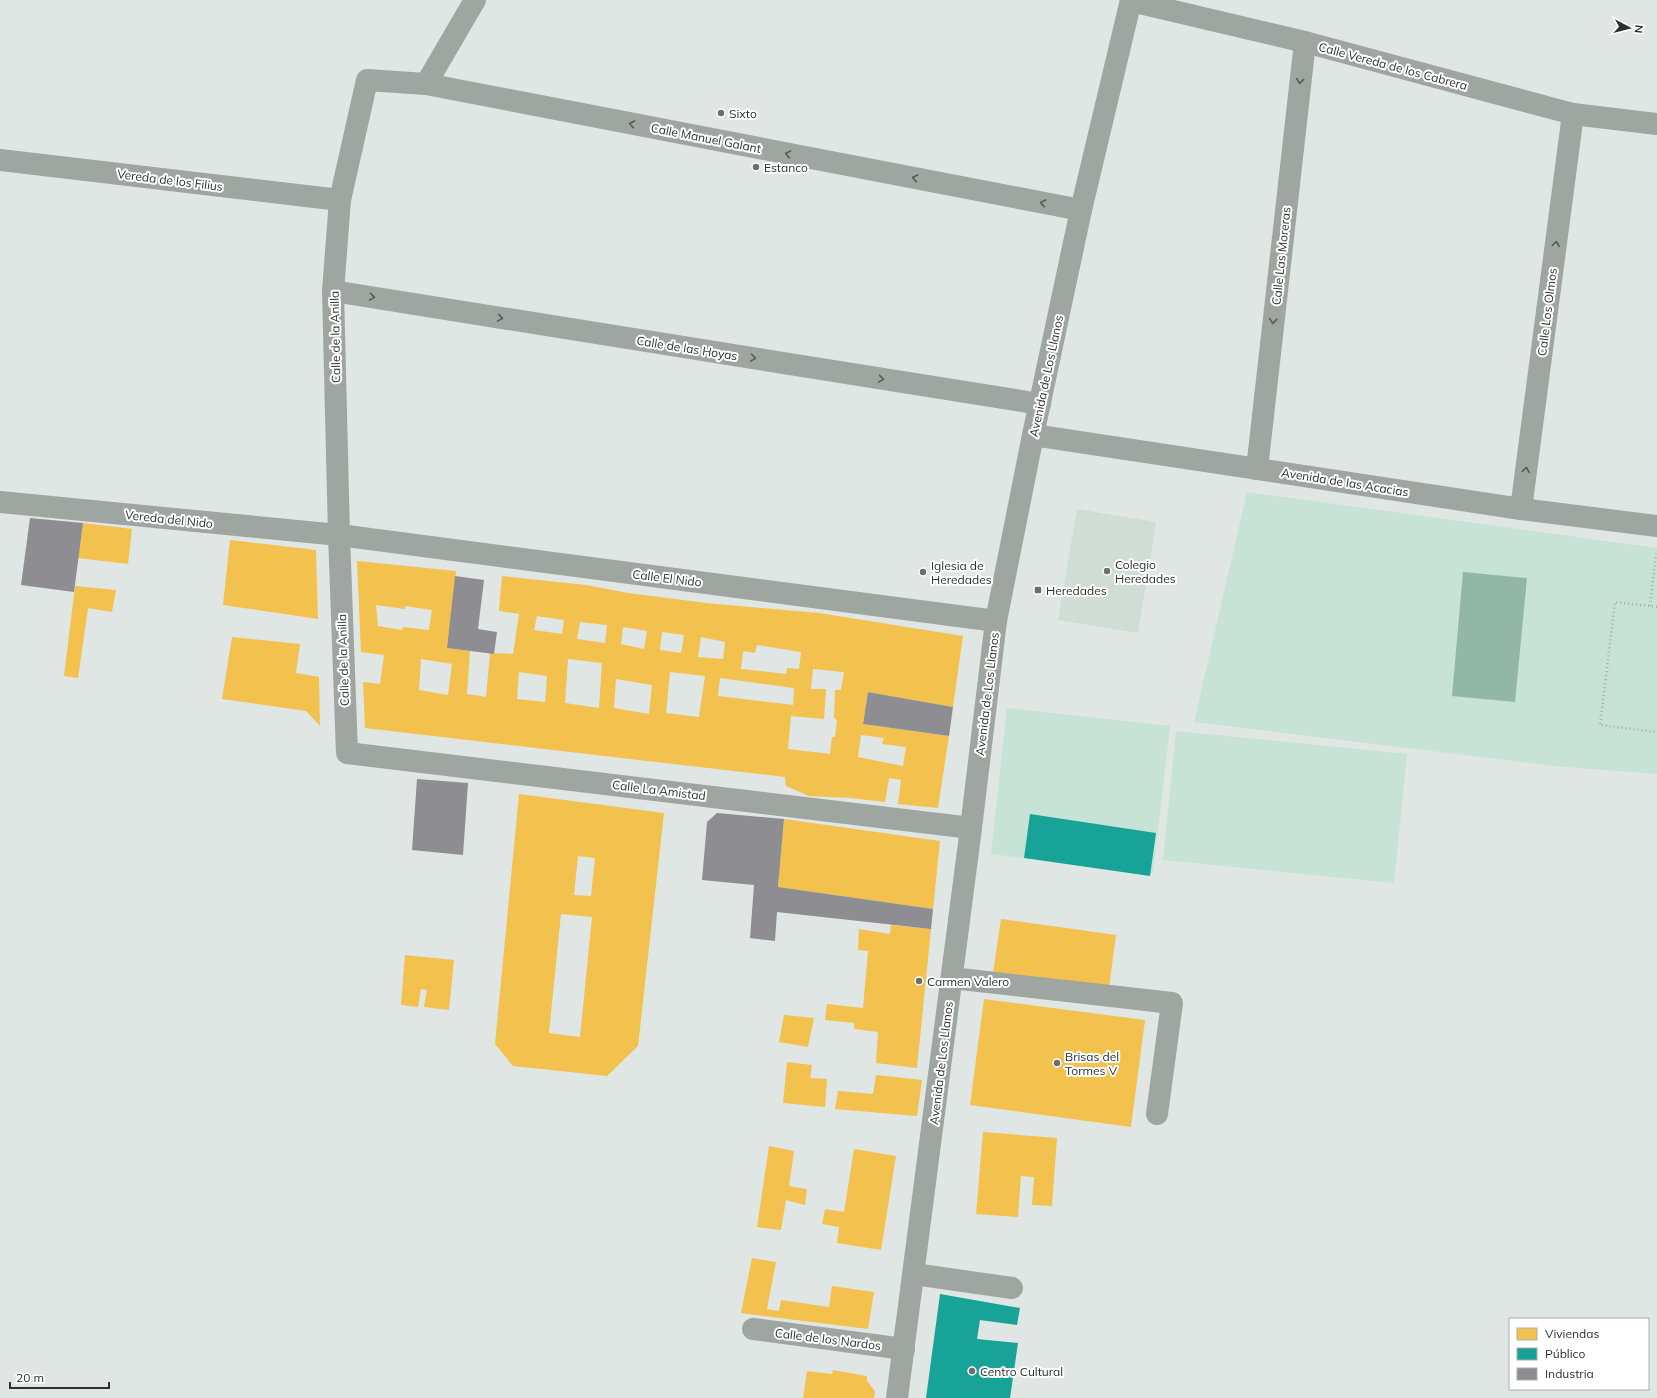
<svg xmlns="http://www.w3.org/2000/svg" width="1657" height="1398" font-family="Mulish,sans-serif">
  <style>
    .built { fill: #cfddd5 }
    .green { fill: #c6e3d5 }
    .water { fill: #93b7a6 }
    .homes { fill: #f2c14e; fill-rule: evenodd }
    .public { fill: #17a398 }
    .industry { fill: #8d8d92 }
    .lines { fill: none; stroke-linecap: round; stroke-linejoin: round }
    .path { stroke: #a7adaa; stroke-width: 2.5; stroke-dasharray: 1 3; stroke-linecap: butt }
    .minor { stroke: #9fa6a2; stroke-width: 22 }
    .oneway { stroke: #545a57 }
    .poi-dot { fill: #6b706e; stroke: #fff; stroke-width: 1.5 }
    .labels { text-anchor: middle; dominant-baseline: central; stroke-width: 4; stroke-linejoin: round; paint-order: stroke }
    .street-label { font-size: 12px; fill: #2c312f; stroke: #fff }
    .poi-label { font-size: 12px; fill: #2c312f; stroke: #fff; text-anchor: start }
  </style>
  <rect width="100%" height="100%" fill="#e0e6e3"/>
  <path class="built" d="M1077,509L1156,522L1138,633L1058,620Z"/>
  <g class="green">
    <path d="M1247,492L1657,548V774L1554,766L1194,722Z"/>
    <path d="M1007,708L1170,726L1153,873L991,854Z"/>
    <path d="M1176,731L1407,754L1394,883L1163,860Z"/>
  </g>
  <path class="water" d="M1463,572L1527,578L1515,702L1452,696Z"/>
  <g class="homes">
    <path d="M83,523L132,529L128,564L78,558Z"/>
    <path d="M230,540L316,550L318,619L223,605Z"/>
    <path d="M357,561L456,571L447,648L470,651L467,694L486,697L490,653L513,654L519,614L499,611L502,576L586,585L628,593L706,603L819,613L963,636L953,707L868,692L863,724L949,736L938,808L898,804L901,780L889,778L885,802L850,798L809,796L786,786L785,777L365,728L363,682L380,684L384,655L361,652ZM376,605L405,609V606L432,610L429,630L403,627L402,630L378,626ZM537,616L564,620L562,634L534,630ZM580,622L607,625L605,643L577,639ZM623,627L647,631L644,649L621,644ZM662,632L684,635L681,653L660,650ZM701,637L725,642L723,659L698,657ZM757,645L801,652L799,669L787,668L786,674L741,669L743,651L755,653ZM421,659L452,664L448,695L419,690ZM568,659L602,663L599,708L565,703ZM813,669L844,672L841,690H835L834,718L837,720L835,737H832L830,754L788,749L791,716L824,719L826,689H811ZM519,672L547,676L545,702L517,699ZM670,672L705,676L699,717L666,713ZM720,678L794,688L793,705L718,696ZM616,679L652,685L649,714L614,708ZM861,735L884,738L882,744L906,747L903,766L858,757Z"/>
    <path d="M75,586L116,590L112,612L88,608L78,678L64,676Z"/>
    <path d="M232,637L300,644L296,673L319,677L320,726L306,711L222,699Z"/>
    <path d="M519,794L664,813L638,1046L607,1076L513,1066L495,1044ZM578,856L595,858L591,896L574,895ZM561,914L592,917L580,1037L549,1033Z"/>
    <path d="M784,819L940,841L933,909L778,887Z"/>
    <path d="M1001,919L1116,935L1109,988L993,973Z"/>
    <path d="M891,925L931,929L917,1068L876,1063L878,1032L854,1029V1023L825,1020L827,1004L863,1008L868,951L858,950L859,929L890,934Z"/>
    <path d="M405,955L454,960L449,1010L424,1007L427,990L421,989L418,1007L401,1005Z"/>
    <path d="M984,999L1145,1020L1131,1127L970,1105Z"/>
    <path d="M784,1015L814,1018L808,1047L779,1042Z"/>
    <path d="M787,1062L812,1065L810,1078L827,1079L825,1107L783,1103Z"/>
    <path d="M876,1075L922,1080L917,1116L835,1109L838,1091L873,1094Z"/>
    <path d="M983,1132L1057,1138L1052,1206L1032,1205L1034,1177L1021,1176L1018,1217L976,1214Z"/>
    <path d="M769,1146L794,1151L789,1186L807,1189L805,1205L786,1200L781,1230L757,1227Z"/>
    <path d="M854,1149L896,1156L881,1250L837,1243L839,1227L822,1224L825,1209L844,1212Z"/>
    <path d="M752,1258L776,1262L767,1309L779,1311L781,1300L829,1307L832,1286L874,1292L868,1329L741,1313Z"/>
    <path d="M833,1370L867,1376V1381L875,1391L874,1398H803L807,1371L832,1374Z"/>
  </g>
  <g class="public">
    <path d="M1030,814L1156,833L1150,876L1024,858Z"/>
    <path d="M940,1294L1020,1308L1017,1325L980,1320L977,1339L1018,1343L1010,1398H926Z"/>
  </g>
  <g class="industry">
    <path d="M30,518L83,523L74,592L21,585Z"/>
    <path d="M455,576L484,580L478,629L497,632L494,654L447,648Z"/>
    <path d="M868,692L953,707L949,736L863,724Z"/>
    <path d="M417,779L468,783L463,855L412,850Z"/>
    <path d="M717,813L784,819L778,887L933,909L931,929L777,912L775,941L750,938L754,885L702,880L707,822Z"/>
  </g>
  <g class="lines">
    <g class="path">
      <path d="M1650,606L1656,554"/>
      <path d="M1657,607L1615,602L1600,725L1657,732"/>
    </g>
    <g class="minor">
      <path d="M475,0L426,84L367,80L340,200L333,291L339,535L347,753L971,828"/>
      <path d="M1131,1L1305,42L1573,114L1657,124"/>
      <path d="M426,84L1081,210"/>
      <path d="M0,160L340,200"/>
      <path d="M333,291L1040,404"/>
      <path d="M1033,435L1521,509L1657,526"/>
      <path d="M1257,469L1305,42"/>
      <path d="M0,502L339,535L996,621"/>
      <path d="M1521,509L1573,114"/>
      <path d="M952,978L1172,1003L1157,1114"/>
      <path d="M914,1274L1012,1288"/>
      <path d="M753,1329L904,1349"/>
      <path d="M897,1398L971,828L996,621L1033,435L1081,210L1131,0"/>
    </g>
  </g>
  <defs><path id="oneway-chevron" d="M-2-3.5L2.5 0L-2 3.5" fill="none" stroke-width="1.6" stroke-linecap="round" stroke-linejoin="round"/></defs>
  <g class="oneway">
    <use href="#oneway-chevron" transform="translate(1300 81) rotate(96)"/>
    <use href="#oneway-chevron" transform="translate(632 124) rotate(-169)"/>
    <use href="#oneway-chevron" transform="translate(788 154) rotate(-169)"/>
    <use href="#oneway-chevron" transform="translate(915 178) rotate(-169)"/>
    <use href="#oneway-chevron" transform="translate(1043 203) rotate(-169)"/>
    <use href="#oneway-chevron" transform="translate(1556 244) rotate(-83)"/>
    <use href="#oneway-chevron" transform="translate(372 297) rotate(9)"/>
    <use href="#oneway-chevron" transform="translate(500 318) rotate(9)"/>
    <use href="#oneway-chevron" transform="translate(1273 321) rotate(96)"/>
    <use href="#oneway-chevron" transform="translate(753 358) rotate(9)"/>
    <use href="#oneway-chevron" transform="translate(881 379) rotate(9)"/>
    <use href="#oneway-chevron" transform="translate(1526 470) rotate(-83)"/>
  </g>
  <g class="poi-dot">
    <circle cx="721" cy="113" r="4"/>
    <circle cx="756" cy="167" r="4"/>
    <circle cx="1107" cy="571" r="4"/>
    <circle cx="923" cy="572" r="4"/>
    <rect x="1034" y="586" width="8" height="8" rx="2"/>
    <circle cx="919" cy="981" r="4"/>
    <circle cx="1057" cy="1063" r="4"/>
    <circle cx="972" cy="1371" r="4"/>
  </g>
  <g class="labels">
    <g class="street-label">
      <text transform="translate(1393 66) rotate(15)">Calle Vereda de los Cabrera</text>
      <text transform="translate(706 138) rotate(11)">Calle Manuel Galant</text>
      <text transform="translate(170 180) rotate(7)">Vereda de los Filius</text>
      <text transform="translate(1281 256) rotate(-84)">Calle Las Moreras</text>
      <text transform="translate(1547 312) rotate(-83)">Calle Los Olmos</text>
      <text transform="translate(335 337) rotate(-91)">Calle de la Anilla</text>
      <text transform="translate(687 348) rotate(9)">Calle de las Hoyas</text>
      <text transform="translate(1046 376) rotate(-78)">Avenida de Los Llanos</text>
      <text transform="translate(1345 482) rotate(9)">Avenida de las Acacias</text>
      <text transform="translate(169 519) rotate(6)">Vereda del Nido</text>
      <text transform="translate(667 578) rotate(7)">Calle El Nido</text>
      <text transform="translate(343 660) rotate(-92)">Calle de la Anilla</text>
      <text transform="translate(987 694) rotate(-83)">Avenida de Los Llanos</text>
      <text transform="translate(659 790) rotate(7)">Calle La Amistad</text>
      <text transform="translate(941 1063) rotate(-83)">Avenida de Los Llanos</text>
      <text transform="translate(828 1339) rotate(7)">Calle de los Nardos</text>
    </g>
    <g class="poi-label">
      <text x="729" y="113">Sixto</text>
      <text x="764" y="167">Estanco</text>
      <text x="1115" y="564">Colegio<tspan x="1115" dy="14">Heredades</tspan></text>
      <text x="931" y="565">Iglesia de<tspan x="931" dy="14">Heredades</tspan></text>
      <text x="1046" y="590">Heredades</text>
      <text x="927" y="981">Carmen Valero</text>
      <text x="1065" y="1056">Brisas del<tspan x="1065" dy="14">Tormes V</tspan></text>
      <text x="980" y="1371">Centro Cultural</text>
    </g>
  </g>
  <rect x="1509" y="1318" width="140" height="72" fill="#ffffff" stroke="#abadac"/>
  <rect x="1517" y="1328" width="20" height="12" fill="#f2c14e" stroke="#abadac"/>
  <text x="1545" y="1338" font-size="12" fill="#2c312f">Viviendas</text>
  <rect x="1517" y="1348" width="20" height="12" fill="#17a398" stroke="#abadac"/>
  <text x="1545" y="1358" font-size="12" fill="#2c312f">Público</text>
  <rect x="1517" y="1368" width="20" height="12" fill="#8d8d92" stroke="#abadac"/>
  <text x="1545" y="1378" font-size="12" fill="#2c312f">Industria</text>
  <g transform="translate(1629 28) rotate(97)" stroke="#ffffff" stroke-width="3" paint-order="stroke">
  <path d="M0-3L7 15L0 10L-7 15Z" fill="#2c312f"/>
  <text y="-6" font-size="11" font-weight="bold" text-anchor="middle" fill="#2c312f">N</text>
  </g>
  <path d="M10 1382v6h99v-6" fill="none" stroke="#2c312f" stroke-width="2"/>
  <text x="16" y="1382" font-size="12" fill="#2c312f" stroke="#ffffff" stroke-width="3" paint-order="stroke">20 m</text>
</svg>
